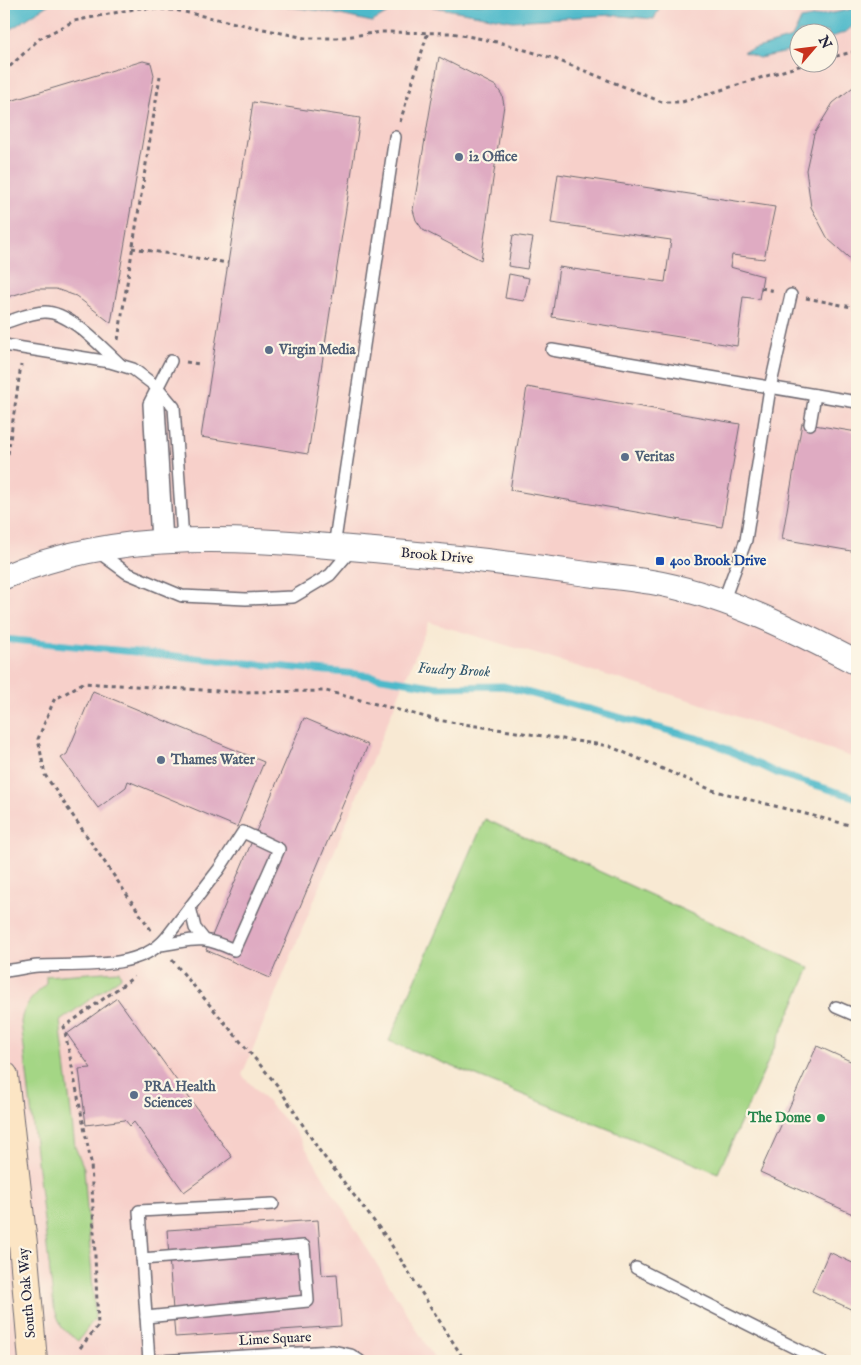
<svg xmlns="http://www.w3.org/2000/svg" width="861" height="1365" font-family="'IM FELL English',serif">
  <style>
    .built { fill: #f7d0ca; fill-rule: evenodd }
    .green { fill: #a4d685; stroke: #637c60 }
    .water { fill: #4eb9ca; stroke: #386e82 }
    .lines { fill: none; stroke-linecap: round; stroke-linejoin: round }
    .stream { stroke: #4eb9ca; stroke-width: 7 }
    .building { fill: #dfabc2 }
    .lane-casing { stroke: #6d6870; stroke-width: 14 }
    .street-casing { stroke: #6d6870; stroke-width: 26 }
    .secondary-casing { stroke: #6d6870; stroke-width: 30 }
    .path { stroke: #6d6870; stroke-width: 3; stroke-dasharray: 4 4; stroke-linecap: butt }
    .lane { stroke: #fff; stroke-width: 11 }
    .street { stroke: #fff; stroke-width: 24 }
    .secondary { stroke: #fce5c4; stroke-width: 28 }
    .service-dot { fill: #5c6f8a; stroke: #fcf5e5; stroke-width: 2 }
    .transit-dot { fill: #1a4fb4; stroke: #fcf5e5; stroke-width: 2 }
    .leisure-dot { fill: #2e9e5b; stroke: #fcf5e5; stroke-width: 2 }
    .labels { text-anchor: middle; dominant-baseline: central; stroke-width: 4.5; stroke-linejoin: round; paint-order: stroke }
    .service-label { font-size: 14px; font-weight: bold; fill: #4e5e75; stroke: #fcf5e5; text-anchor: start }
    .street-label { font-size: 14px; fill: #22223b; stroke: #fcf5e5 }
    .transit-label { font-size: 14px; font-weight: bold; fill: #164399; stroke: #fcf5e5; text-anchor: start }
    .leisure-label { font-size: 14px; font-weight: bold; fill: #27864d; stroke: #fcf5e5; text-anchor: end }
    .water-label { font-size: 15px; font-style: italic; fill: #31576d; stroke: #fcf5e5 }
  </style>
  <rect width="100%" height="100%" fill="#fcf5e5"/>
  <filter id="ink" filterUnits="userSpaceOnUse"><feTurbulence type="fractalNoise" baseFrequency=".02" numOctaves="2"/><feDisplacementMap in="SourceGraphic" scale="10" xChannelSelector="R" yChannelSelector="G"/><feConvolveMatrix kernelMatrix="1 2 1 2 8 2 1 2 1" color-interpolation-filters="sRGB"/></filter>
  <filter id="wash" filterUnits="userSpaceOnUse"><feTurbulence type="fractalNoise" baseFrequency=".0096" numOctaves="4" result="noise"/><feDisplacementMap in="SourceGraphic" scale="20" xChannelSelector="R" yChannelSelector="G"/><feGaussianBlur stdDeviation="1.12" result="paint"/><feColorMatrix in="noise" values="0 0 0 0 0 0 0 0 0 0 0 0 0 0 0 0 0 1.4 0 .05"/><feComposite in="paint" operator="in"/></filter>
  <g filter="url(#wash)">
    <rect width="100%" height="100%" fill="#f8e9d3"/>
    <path class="built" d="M4,4H857V759L696,702L429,622L242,1075L296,1132L436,1361H4ZM798,32H828V62H798Z"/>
    <g class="green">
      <path d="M485,819L810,968L718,1173L389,1041Z"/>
      <path d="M119,971L121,977L60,1021L75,1147L84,1168L95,1318L78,1341L62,1328L54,1308L21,1022C23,1005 34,995 46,985V976Z"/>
    </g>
    <g class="water">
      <path d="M4,4H49L4,34Z"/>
      <path d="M266,4H661L654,19L610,15L513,21L428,6H400L372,22L322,11Z"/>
      <path d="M852,4H857V22L846,32L829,38L828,32H798V50L759,58L743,52L792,38L801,19L849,10Z"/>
    </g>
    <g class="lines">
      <path class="stream" d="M4,639L357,674L438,687L503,686L711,742L779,774L857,798"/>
    </g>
    <g id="blocks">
      <g class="building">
        <path d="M439,57L496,86L502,95L504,105L481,260L423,230L416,220L413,210Z"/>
        <path d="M143,61L151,63L154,75L111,323L76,296L56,289H34L4,298V103Z"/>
        <path d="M857,84V265L828,239L811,207L806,170L814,134L833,103Z"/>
        <path d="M253,102L360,118L308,454L201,437Z"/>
        <path d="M558,174L775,207L764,259L732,255L730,267L763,276L759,299L743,297L737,346L552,317L559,267L665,282L671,240L551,223Z"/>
        <path d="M513,235L533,238L527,269L508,266Z"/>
        <path d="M509,274L529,278L524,301L505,298Z"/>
        <path d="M527,387L740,424L722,527L510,490Z"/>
        <path d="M802,423L857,432V552L782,539Z"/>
        <path d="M93,691L264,762L237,827L128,781L126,787L98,808L61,758L67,754Z"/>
        <path d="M304,718L368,745L270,978L206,950Z"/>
        <path d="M117,998L232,1157L184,1192L134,1122L130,1126L125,1120L86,1125L79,1069L91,1068L67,1034Z"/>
        <path d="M817,1046L857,1064V1216L760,1172Z"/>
        <path d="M318,1220L322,1275L337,1274L341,1326L175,1337L167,1230Z"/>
        <path d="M829,1252L857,1265V1312L812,1291Z"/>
      </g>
    </g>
  </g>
  <g filter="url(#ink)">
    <use href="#blocks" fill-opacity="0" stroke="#6d6870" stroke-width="1"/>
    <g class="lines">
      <defs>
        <g id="lane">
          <path d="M4,323C17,319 31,312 45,312C70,312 101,347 120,364"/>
          <path d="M4,345L110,362L133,369L158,388L174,407L183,540"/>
          <path d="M552,350L857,402"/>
          <path d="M158,390L167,541"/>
          <path d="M810,424L815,395"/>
          <path d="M157,541L149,404L171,361"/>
          <path d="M334,547L395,137"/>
          <path d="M97,551L127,573L182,596L246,599L293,597L330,575L353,548"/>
          <path d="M723,602L746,540L770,388L791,295"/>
          <path d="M190,907L195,928L203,938"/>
          <path d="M4,971C15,970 27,967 38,966C77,964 139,971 166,938L219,869L243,832L279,849L234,950C199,934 196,940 160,945"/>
          <path d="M836,1007L857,1016"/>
          <path d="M142,1259L304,1246L308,1301L146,1317"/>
          <path d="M636,1268L821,1361"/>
          <path d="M149,1361L139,1211L273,1204"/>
          <path d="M159,1361L333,1351L351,1355L360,1361"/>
        </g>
        <path id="street" d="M4,577C134,521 280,542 417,554C474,559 531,566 587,574C612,577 637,579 662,584C730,598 796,631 857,663"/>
        <path id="secondary" d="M4,1076L23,1244L33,1361"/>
      </defs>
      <use href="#lane" class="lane-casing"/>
      <use href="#street" class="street-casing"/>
      <use href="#secondary" class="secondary-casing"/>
      <g class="path">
        <path d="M828,58L857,51"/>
        <path d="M4,72L39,39L74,21L139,8L175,10L305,38H337L381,32L452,33L502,43L555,59L662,102H682L812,62"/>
        <path d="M400,122L428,32"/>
        <path d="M132,248L228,263"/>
        <path d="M761,288L775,291"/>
        <path d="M806,298L857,308"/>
        <path d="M118,340L160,76"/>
        <path d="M186,362L199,364"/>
        <path d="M854,432L857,418"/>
        <path d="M8,454L21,365"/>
        <path d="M151,930L45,775L38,739L54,700L83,683L236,692L326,691L437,720L609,746L712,790L857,827"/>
        <path d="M172,960L277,1085L319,1150L387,1238L463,1358L468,1361"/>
        <path d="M80,1348L98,1326L91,1162L64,1027L134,977"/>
      </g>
      <use href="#lane" class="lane"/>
      <use href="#street" class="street"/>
      <use href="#secondary" class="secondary"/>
    </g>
  </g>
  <g class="service-dot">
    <circle cx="459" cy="157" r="5"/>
    <circle cx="269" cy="350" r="5"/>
    <circle cx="625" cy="457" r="5"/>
    <circle cx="161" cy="760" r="5"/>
    <circle cx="134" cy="1095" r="5"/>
  </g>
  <rect class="transit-dot" x="655" y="556" width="10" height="10" rx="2.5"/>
  <circle class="leisure-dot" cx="821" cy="1118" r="5"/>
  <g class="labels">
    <g class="service-label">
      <text x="469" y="157">i2 Office</text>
      <text x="279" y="350">Virgin Media</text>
      <text x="635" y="457">Veritas</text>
      <text x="171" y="760">Thames Water</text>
      <text x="144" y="1087">PRA Health<tspan x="144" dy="16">Sciences</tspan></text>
    </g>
    <g class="street-label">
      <text transform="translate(437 556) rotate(5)">Brook Drive</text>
      <text transform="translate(27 1293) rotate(-95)">South Oak Way</text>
      <text transform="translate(275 1339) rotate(-3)">Lime Square</text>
    </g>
    <g class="transit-label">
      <text x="670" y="561">400 Brook Drive</text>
    </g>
    <g class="leisure-label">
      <text x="811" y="1118">The Dome</text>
    </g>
    <g class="water-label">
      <text transform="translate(454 670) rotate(3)">Foudry Brook</text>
    </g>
  </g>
  <rect width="861" height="1365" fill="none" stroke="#fcf5e5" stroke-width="20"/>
  <g transform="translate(814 48) rotate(62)"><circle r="24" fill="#fcf5e5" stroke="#a5a1a1"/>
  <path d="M0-4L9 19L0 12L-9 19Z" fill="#c8321e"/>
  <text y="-8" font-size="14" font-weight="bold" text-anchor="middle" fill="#22223b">N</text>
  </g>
</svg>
